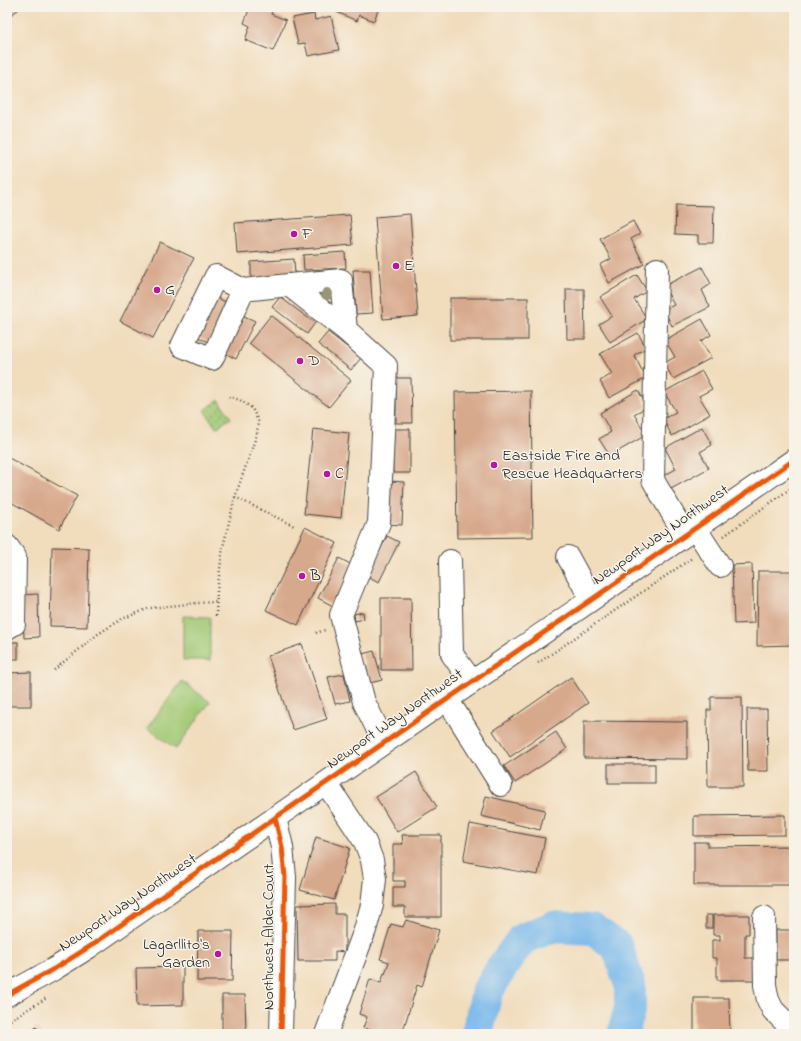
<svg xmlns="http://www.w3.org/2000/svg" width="801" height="1041" font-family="'Indie Flower',sans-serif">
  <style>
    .grass { fill: url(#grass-dots); stroke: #667a4f }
    .garden { fill: #a1c873; stroke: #667a4f }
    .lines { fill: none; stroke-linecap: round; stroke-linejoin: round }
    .river { stroke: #76b7eb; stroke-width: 32 }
    .building { fill: #d7a98c }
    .minor-casing { stroke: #494641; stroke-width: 24 }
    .path { stroke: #494641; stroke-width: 2.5; stroke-dasharray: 1 3; stroke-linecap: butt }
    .minor { stroke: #fff; stroke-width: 22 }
    .cycleway-casing { stroke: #f7f3e8; stroke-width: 8 }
    .cycleway { stroke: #e8590c; stroke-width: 5 }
    .tree { fill: #979478 }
    .poi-dot { fill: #b5179e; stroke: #f7f3e8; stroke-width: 1.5 }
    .labels { text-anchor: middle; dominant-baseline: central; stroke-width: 3; stroke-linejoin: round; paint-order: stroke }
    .poi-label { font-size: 16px; fill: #2b2b2b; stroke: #f7f3e8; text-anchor: start }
    .street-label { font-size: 16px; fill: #2b2b2b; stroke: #f7f3e8 }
  </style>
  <defs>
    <pattern id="grass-dots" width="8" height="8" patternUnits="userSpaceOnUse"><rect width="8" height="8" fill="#a1c873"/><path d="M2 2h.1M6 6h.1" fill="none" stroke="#83a35f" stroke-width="1.8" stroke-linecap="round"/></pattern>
  </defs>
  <rect width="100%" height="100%" fill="#f7f3e8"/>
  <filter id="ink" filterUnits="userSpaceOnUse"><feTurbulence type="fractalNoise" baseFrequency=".025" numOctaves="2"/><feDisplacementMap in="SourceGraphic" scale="8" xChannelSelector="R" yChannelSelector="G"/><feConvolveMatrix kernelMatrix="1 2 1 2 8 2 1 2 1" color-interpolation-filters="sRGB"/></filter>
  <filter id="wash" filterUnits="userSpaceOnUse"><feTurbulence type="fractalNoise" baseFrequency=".012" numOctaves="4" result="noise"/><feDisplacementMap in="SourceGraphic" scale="16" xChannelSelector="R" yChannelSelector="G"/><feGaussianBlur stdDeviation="0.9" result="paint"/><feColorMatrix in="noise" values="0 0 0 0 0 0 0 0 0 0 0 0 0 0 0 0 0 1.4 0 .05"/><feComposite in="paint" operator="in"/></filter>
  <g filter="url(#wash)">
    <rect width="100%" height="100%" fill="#f1dcbb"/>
    <path class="grass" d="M219,400L231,418L216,428L204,410Z"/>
    <g class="garden">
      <path d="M183,616L210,617V660H183Z"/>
      <path d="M182,681L210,702L176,749L147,728Z"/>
    </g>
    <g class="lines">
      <path class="river" d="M477,1034L487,992L502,967L522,939L552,927L592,929L617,946L630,985V1007L623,1034"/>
    </g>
    <g id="blocks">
      <g class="building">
        <path d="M7,7H17L19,9L7,18Z"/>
        <path d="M250,7H274L271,14L286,20L273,51L245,40L250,26L244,23Z"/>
        <path d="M333,7H379L374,21L359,15L357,21L332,10Z"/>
        <path d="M314,14L315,20L331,16L339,50L308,56L305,43L298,44L292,18Z"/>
        <path d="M676,205L714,206L713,243H698V235L675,234Z"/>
        <path d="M410,214L418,316L383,319L375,217Z"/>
        <path d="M350,215L353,245L237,254L235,223Z"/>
        <path d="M633,221L640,234L631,239L644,264L609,283L600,265L611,259L600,239Z"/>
        <path d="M160,242L194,258L153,338L120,321Z"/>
        <path d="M345,252L346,268L304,270L303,255Z"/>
        <path d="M294,259L295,275L251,278V262Z"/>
        <path d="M702,267L711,284L702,290L710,307L672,326L664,310L674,305L664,286Z"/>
        <path d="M353,270H370L373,313L356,314Z"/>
        <path d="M637,275L647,291L634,299L647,319L610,342L599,324L612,316L600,297Z"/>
        <path d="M566,289H584L585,339H567Z"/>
        <path d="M215,297L228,303L208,342L196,336Z"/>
        <path d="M280,297L315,323L307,334L272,307Z"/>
        <rect x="450" y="298" width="78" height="42"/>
        <path d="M271,315L351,380L329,407L249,343Z"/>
        <path d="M244,316L255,321L236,359L225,353Z"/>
        <path d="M702,319L711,335L701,341L711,358L673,379L664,363L675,357L665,340Z"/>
        <path d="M328,332L361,358L351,370L318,344Z"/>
        <path d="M638,333L646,348L634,355L646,378L609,398L600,381L612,374L600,354Z"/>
        <path d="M702,371L712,389L699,396L710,414L672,436L663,419L676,412L664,392Z"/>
        <path d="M396,378H411L412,423H396Z"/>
        <path d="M638,390L647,407L634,414L646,435L610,456L599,439L611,432L600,413Z"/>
        <path d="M531,391L533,537L457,538L455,392Z"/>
        <path d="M702,427L712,445L700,452L709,468L671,489L663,476L676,469L665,448Z"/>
        <path d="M313,429L349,433L341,518L304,514Z"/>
        <path d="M392,429H410V473H393Z"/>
        <path d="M7,457L77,496L59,529L7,500Z"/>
        <path d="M390,481L404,482L402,525L387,524Z"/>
        <path d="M305,527L337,543L298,625L266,610Z"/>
        <path d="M387,536L399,542L379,582L367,576Z"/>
        <path d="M52,547L89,548L87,627L50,626Z"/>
        <path d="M339,558L354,566L333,606L318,598Z"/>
        <path d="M752,564L754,623L734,624L732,565Z"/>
        <path d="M758,571H794V645L757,646Z"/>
        <path d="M38,594L39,637L24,638L22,595Z"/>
        <path d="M381,598H411L412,670H381Z"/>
        <path d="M363,612L364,619L355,621L354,614Z"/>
        <rect x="7" y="642" width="11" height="17"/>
        <path d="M302,644L327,719L293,730L268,656Z"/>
        <path d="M374,651L382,680L370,683L362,654Z"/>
        <path d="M31,672V706H7V673Z"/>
        <path d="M344,674L350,701L335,704L328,677Z"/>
        <path d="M571,677L588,703L510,757L493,731Z"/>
        <path d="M711,697H742L743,787H708L707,710H711Z"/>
        <path d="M747,709H767L768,771H748Z"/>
        <path d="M584,721L687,722V759L584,758Z"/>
        <path d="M556,732L567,749L515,783L504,766Z"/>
        <rect x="608" y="764" width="47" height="19"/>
        <path d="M416,772L437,807L397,832L376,797Z"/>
        <path d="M486,796L545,810L540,830L481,816Z"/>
        <path d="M785,815V835L694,836V816Z"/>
        <path d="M470,824L545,838L538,875L463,861Z"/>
        <path d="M402,835H441V917H405V907H393V887H405V881H393V844H403Z"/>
        <path d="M316,837L350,848L334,900L300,890Z"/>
        <path d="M694,842H708V847L794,846V885H694Z"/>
        <path d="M335,904V914H345V952L335,951V961H298L297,905Z"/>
        <rect x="706" y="915" width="6" height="13"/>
        <path d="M713,915H749V934H745V958H755V980H717V958H712V940H720V935H713Z"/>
        <path d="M406,920L439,930L422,987L417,985L402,1034H384L363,1028L367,1017L359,1014L370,979L381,983L384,973L385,974L389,962L380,959L391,924L403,927Z"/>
        <rect x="776" y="930" width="18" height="30"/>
        <path d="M198,931H233L232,981H197Z"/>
        <path d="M183,967V1005L137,1006L136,968Z"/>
        <path d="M222,995H245L246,1034H222Z"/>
        <path d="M694,998H729L730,1034H694Z"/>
        <path d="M36,1027L43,1034H29Z"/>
      </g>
    </g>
  </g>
  <g filter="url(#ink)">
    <use href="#blocks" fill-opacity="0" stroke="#494641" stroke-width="1"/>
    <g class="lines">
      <defs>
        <g id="minor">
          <path d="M657,269L653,480L685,535"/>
          <path d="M289,285L341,280L346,330"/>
          <path d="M243,290L212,359L182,346L216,276L243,290L289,285L346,330L386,366L379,523L341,615L364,702L384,742"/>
          <path d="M695,528L720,566"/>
          <path d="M7,546L15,557L14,624L7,628"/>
          <path d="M568,557L591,599"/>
          <path d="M450,561L452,654L472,682"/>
          <path d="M447,699L501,785"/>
          <path d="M326,783L365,842L372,860L375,879L372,905L365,930L326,1034"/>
          <path d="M275,818L282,847L285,877L281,1034"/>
          <path d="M764,917L765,985L768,1000L773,1010L786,1023"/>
          <path d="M7,995L54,969L89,947L275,818L794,460"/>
        </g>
      </defs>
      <use href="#minor" class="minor-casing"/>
      <g class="path">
        <path d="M235,497L294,526"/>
        <path d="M724,536L794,486"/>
        <path d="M216,616L217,591L223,547L235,497L257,434L258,421L252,408L240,400L226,396"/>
        <path d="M316,633L325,630"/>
        <path d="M538,663L692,558"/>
        <path d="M54,670L98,634L122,619L150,608L198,603L217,602"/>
        <path d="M7,1022L48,997"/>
      </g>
      <use href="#minor" class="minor"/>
      <defs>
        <g id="cycleway">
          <path d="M275,818L282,847L285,877L281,1034"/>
          <path d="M7,995L54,969L89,947L275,818L794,460"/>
        </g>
      </defs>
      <use href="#cycleway" class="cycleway-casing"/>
      <use href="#cycleway" class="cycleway"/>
    </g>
    <circle class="tree" cx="327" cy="294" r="6"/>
  </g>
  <g class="poi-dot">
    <circle cx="294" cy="234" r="4"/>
    <circle cx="396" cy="266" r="4"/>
    <circle cx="157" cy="290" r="4"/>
    <circle cx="300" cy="361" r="4"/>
    <circle cx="494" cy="465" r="4"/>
    <circle cx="327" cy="474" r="4"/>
    <circle cx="302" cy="576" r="4"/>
    <circle cx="218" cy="954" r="4"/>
  </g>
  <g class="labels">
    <g class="poi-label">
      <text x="302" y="234">F</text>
      <text x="404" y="266">E</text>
      <text x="165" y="290">G</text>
      <text x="308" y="361">D</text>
      <text x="502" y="456">Eastside Fire and<tspan x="502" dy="18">Rescue Headquarters</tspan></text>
      <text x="335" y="474">C</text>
      <text x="310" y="576">B</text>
      <text x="210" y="945" text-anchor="end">Lagarllito's<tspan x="210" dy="18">Garden</tspan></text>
    </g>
    <g class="street-label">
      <text transform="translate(661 535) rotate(-35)">Newport Way Northwest</text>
      <text transform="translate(395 719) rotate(-35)">Newport Way Northwest</text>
      <text transform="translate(128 903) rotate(-34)">Newport Way Northwest</text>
      <text transform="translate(269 937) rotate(-90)">Northwest Alder Court</text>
    </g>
  </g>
  <rect width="801" height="1041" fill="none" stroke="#f7f3e8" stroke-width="24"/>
</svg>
